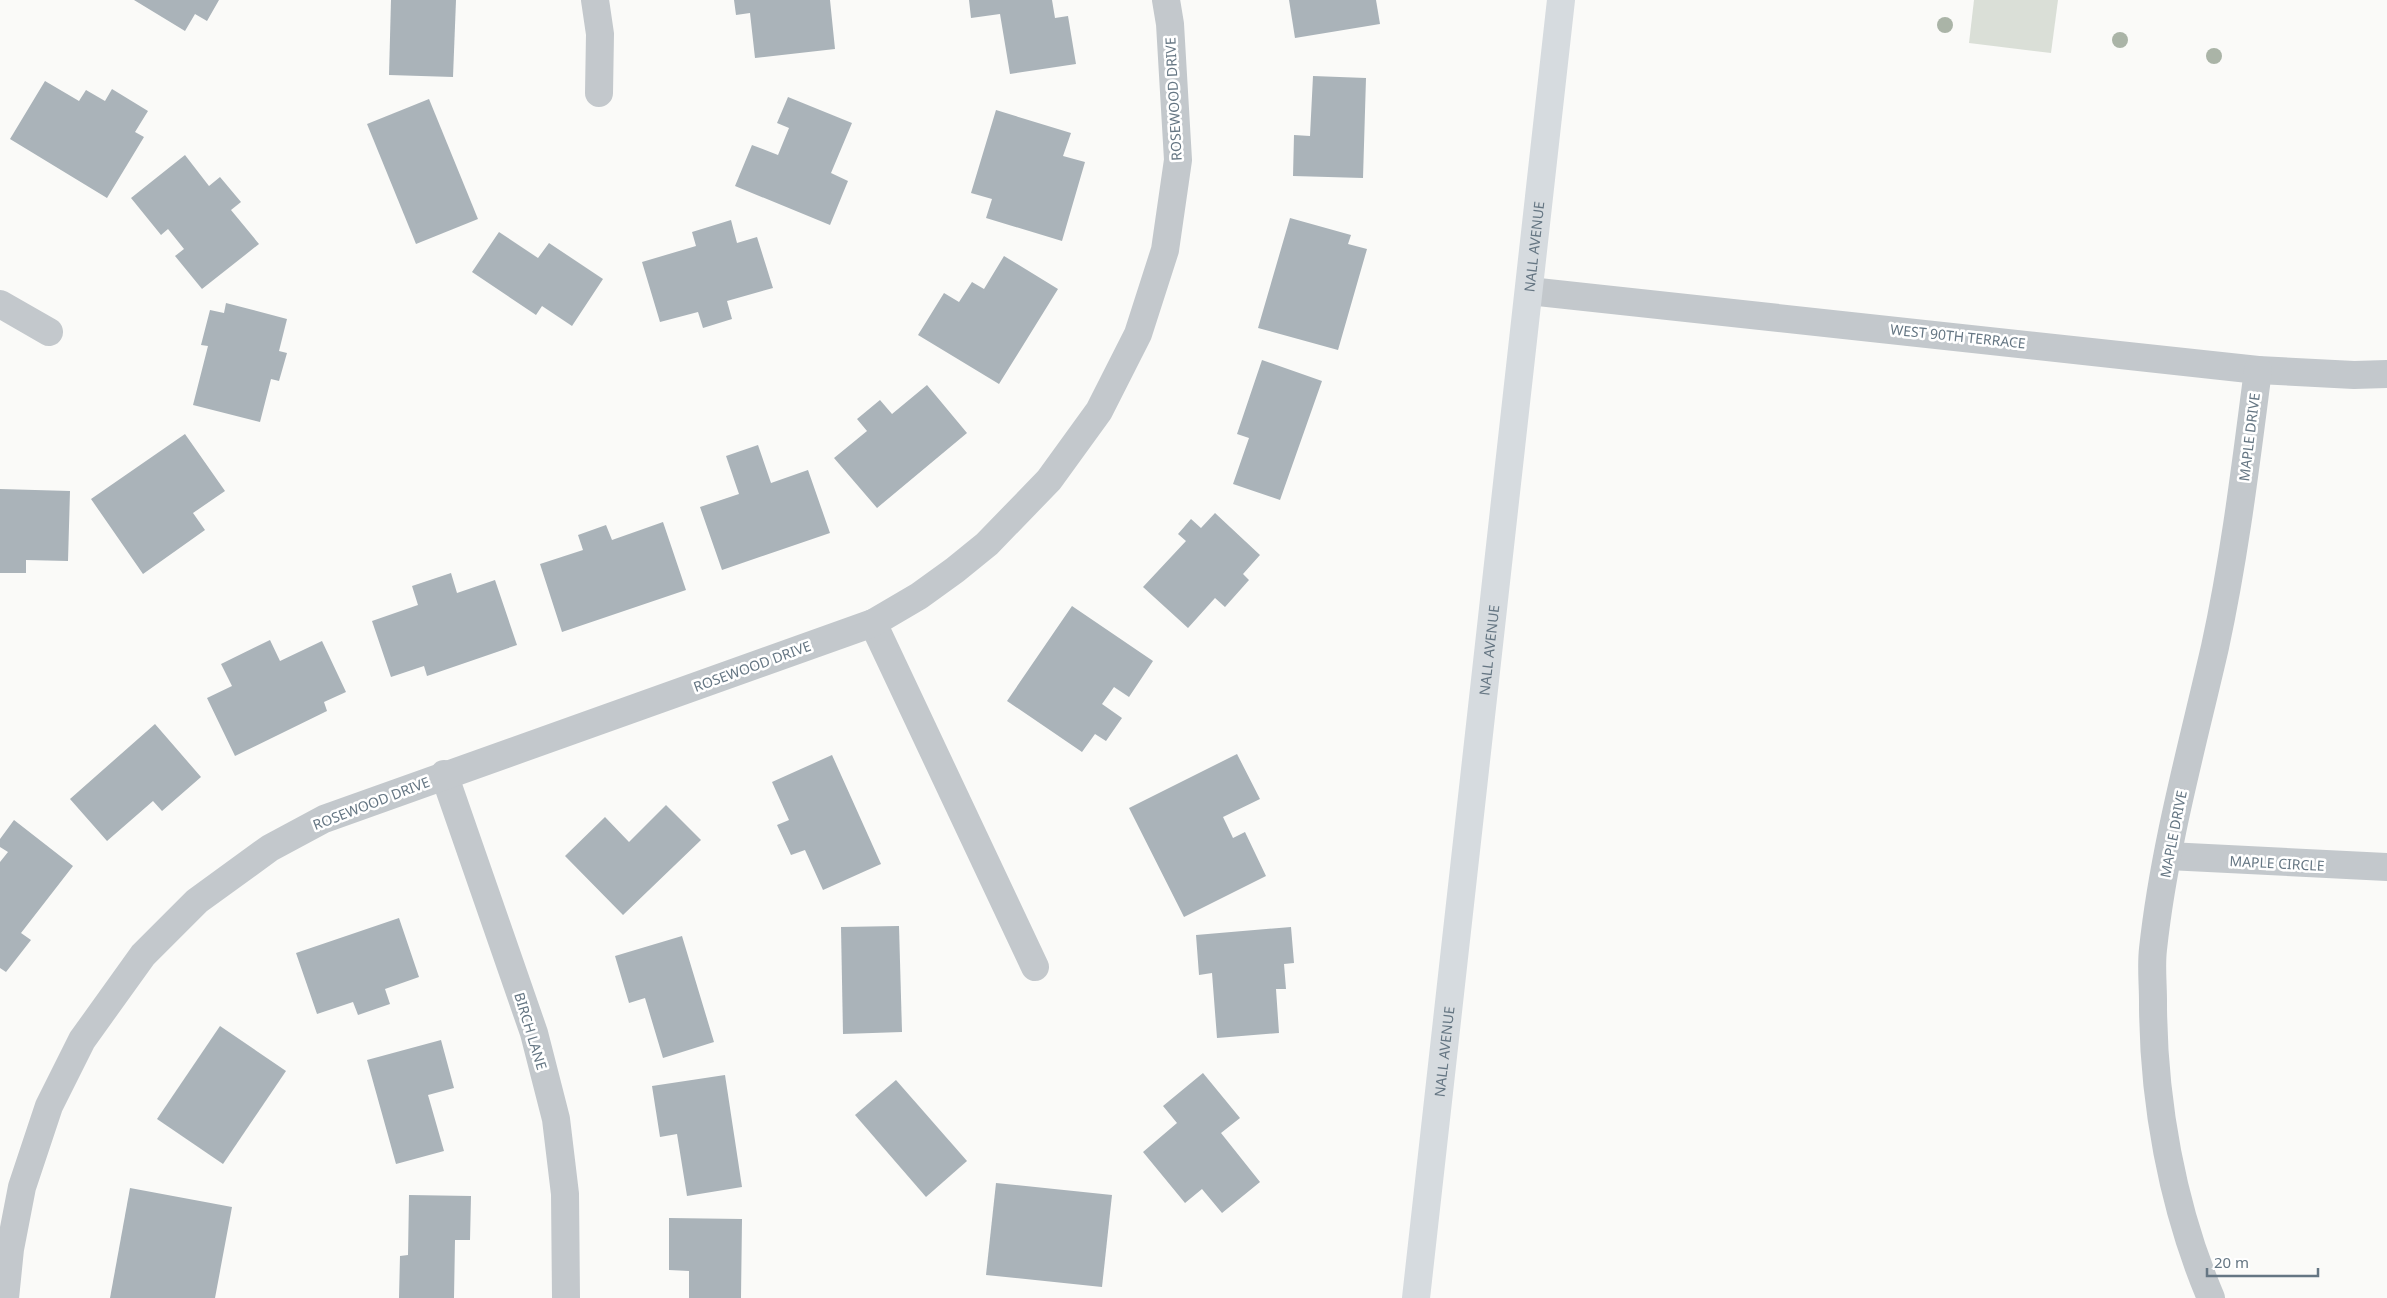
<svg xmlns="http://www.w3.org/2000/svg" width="2387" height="1298" font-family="'Noto Sans',sans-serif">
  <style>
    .green { fill: #dadfd7 }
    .building { fill: #aab3b9 }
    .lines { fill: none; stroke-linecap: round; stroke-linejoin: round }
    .street { stroke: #c3c8cc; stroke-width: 28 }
    .secondary { stroke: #d6dbdf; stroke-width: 28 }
    .tree { fill: #aab4a7 }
    .labels { text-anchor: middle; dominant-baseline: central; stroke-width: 5; stroke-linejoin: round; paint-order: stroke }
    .street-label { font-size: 14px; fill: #657683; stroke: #fff }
  </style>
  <rect width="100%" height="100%" fill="#fafaf8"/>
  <path class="green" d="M1974,0H2058L2051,53L1969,43Z"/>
  <g class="building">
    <path d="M134,0H219L207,21L195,14L185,31Z"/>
    <path d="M391,0H456L453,77L389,75Z"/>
    <path d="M734,0H830L835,49L755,58L750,13L736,15Z"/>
    <path d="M969,0H1052L1055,18L1068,16L1076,64L1010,74L1000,14L971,18Z"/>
    <path d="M1289,0H1376L1380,24L1295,38Z"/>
    <path d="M1313,76L1366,78L1363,178L1293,176L1294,135L1310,136Z"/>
    <path d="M45,81L79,101L86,90L105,101L112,89L148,111L135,132L144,137L107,198L10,139Z"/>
    <path d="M788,97L852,123L831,173L848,181L830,225L735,186L752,145L778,155L789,128L777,123Z"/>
    <path d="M429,99L478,219L416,244L367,124Z"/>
    <path d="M996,110L1071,133L1063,156L1085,162L1062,241L986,218L992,199L971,193Z"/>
    <path d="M185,155L209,186L220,177L241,202L231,210L259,244L202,289L175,256L184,249L168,229L161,235L131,198Z"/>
    <path d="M1290,218L1351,235L1348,244L1367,249L1338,350L1258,328Z"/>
    <path d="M731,220L737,243L757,237L773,288L727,301L732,319L703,328L698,312L660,322L642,262L696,246L692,232Z"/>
    <path d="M499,232L538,258L549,243L603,279L572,326L542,306L536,315L472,272Z"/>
    <path d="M1004,256L1058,289L999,384L918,335L944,293L959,302L972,282L984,289Z"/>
    <path d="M226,303L287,319L279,351L287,353L279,381L271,379L260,422L193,405L208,346L201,345L210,310L224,313Z"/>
    <path d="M1262,360L1322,381L1280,500L1233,484L1249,438L1237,434Z"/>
    <path d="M927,385L967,433L877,508L834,458L867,431L857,419L880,400L892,414Z"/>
    <path d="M185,434L225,491L193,513L205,530L143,574L91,499Z"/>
    <path d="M758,445L771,483L808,470L830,533L722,570L700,507L739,494L726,456Z"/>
    <path d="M0,489L70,491L68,561L26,560V573H0Z"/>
    <path d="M1215,513L1260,555L1243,574L1249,580L1225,607L1215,598L1188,628L1143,587L1186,541L1178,534L1191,519L1201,528Z"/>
    <path d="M663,522L686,590L562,632L540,564L583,550L578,535L606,525L612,540Z"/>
    <path d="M451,573L457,593L495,580L517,645L427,676L424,666L391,677L372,621L418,605L412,586Z"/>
    <path d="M1072,606L1153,661L1129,697L1114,687L1102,704L1122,718L1106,741L1095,734L1082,752L1007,701Z"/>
    <path d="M270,640L280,661L322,641L346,692L324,702L327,711L235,756L207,698L232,686L221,664Z"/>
    <path d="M155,724L201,777L162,811L153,801L107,841L70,799Z"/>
    <path d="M1237,754L1260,799L1223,817L1233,838L1245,832L1266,876L1184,917L1129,808Z"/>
    <path d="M832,755L881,864L823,890L805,850L791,855L777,825L789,820L772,782Z"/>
    <path d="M666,805L701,840L623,915L565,856L605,817L629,842Z"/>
    <path d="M14,820L73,866L21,933L31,940L6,972L0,968V862L8,852L0,847V839Z"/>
    <path d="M399,918L419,977L385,989L390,1004L358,1015L353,1002L317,1014L296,953Z"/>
    <path d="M899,926L902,1032L843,1034L841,927Z"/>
    <path d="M1291,927L1294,963L1284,964L1286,989H1276L1279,1033L1217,1038L1212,973L1199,975L1196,935Z"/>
    <path d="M682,936L714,1042L663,1058L645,998L629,1003L615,956Z"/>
    <path d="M220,1026L286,1071L223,1164L157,1119Z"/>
    <path d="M441,1040L454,1088L428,1095L444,1151L396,1164L367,1060Z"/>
    <path d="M1203,1073L1240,1118L1221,1133L1260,1182L1222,1213L1202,1189L1185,1203L1143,1152L1177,1123L1163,1106Z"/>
    <path d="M725,1075L742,1187L687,1196L677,1134L660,1137L652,1086Z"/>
    <path d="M896,1080L967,1161L926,1197L855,1115Z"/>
    <path d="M996,1183L1112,1195L1102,1287L986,1275Z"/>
    <path d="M130,1188L232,1207L215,1298H110Z"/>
    <path d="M409,1195L471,1196L470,1240H455L454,1298H399L400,1256L408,1255Z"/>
    <path d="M669,1218L742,1219L741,1298H689V1271L669,1270Z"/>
  </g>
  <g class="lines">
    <g class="street">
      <path d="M595,0L600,34L599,93"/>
      <path d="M1529,291L2258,370L2354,375L2387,374"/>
      <path d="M0,304L49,332"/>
      <path d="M873,623L1035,967"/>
      <path d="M444,774L534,1033L556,1119L565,1194L566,1298"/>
      <path d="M2168,856L2387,867"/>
      <path d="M5,1298L10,1249L22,1187L49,1106L82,1040L143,955L197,901L270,848L324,819L873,623L919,596L955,570L987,544L1049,480L1099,411L1138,334L1165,250L1178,160L1170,24L1166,0"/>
      <path d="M2211,1298C2172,1207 2153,1100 2153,1001C2153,984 2151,966 2153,949C2164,847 2192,747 2215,647C2235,555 2246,462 2258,370"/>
    </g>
    <path class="secondary" id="s1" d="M1416,1298L1561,0"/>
  </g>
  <g class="tree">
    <circle cx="1945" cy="25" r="8"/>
    <circle cx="2120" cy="40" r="8"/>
    <circle cx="2214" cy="56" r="8"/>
  </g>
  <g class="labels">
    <g class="street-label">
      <text transform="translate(1173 99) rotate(-93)">ROSEWOOD DRIVE</text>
      <text stroke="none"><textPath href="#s1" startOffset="1058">NALL AVENUE</textPath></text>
      <text transform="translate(1958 336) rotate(6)">WEST 90TH TERRACE</text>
      <text transform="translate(2249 437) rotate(-83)">MAPLE DRIVE</text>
      <text stroke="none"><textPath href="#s1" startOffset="652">NALL AVENUE</textPath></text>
      <text transform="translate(752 666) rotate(-20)">ROSEWOOD DRIVE</text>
      <text transform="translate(371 803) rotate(-21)">ROSEWOOD DRIVE</text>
      <text transform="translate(2173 834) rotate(-79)">MAPLE DRIVE</text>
      <text transform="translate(2277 863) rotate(3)">MAPLE CIRCLE</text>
      <text transform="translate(531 1031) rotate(73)">BIRCH LANE</text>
      <text stroke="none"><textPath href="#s1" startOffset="248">NALL AVENUE</textPath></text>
    </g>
  </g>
  <path d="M2207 1268v8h111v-8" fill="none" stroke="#657683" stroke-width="2.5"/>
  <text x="2214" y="1268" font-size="15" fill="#657683" stroke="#ffffff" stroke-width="4" paint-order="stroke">20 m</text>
</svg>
